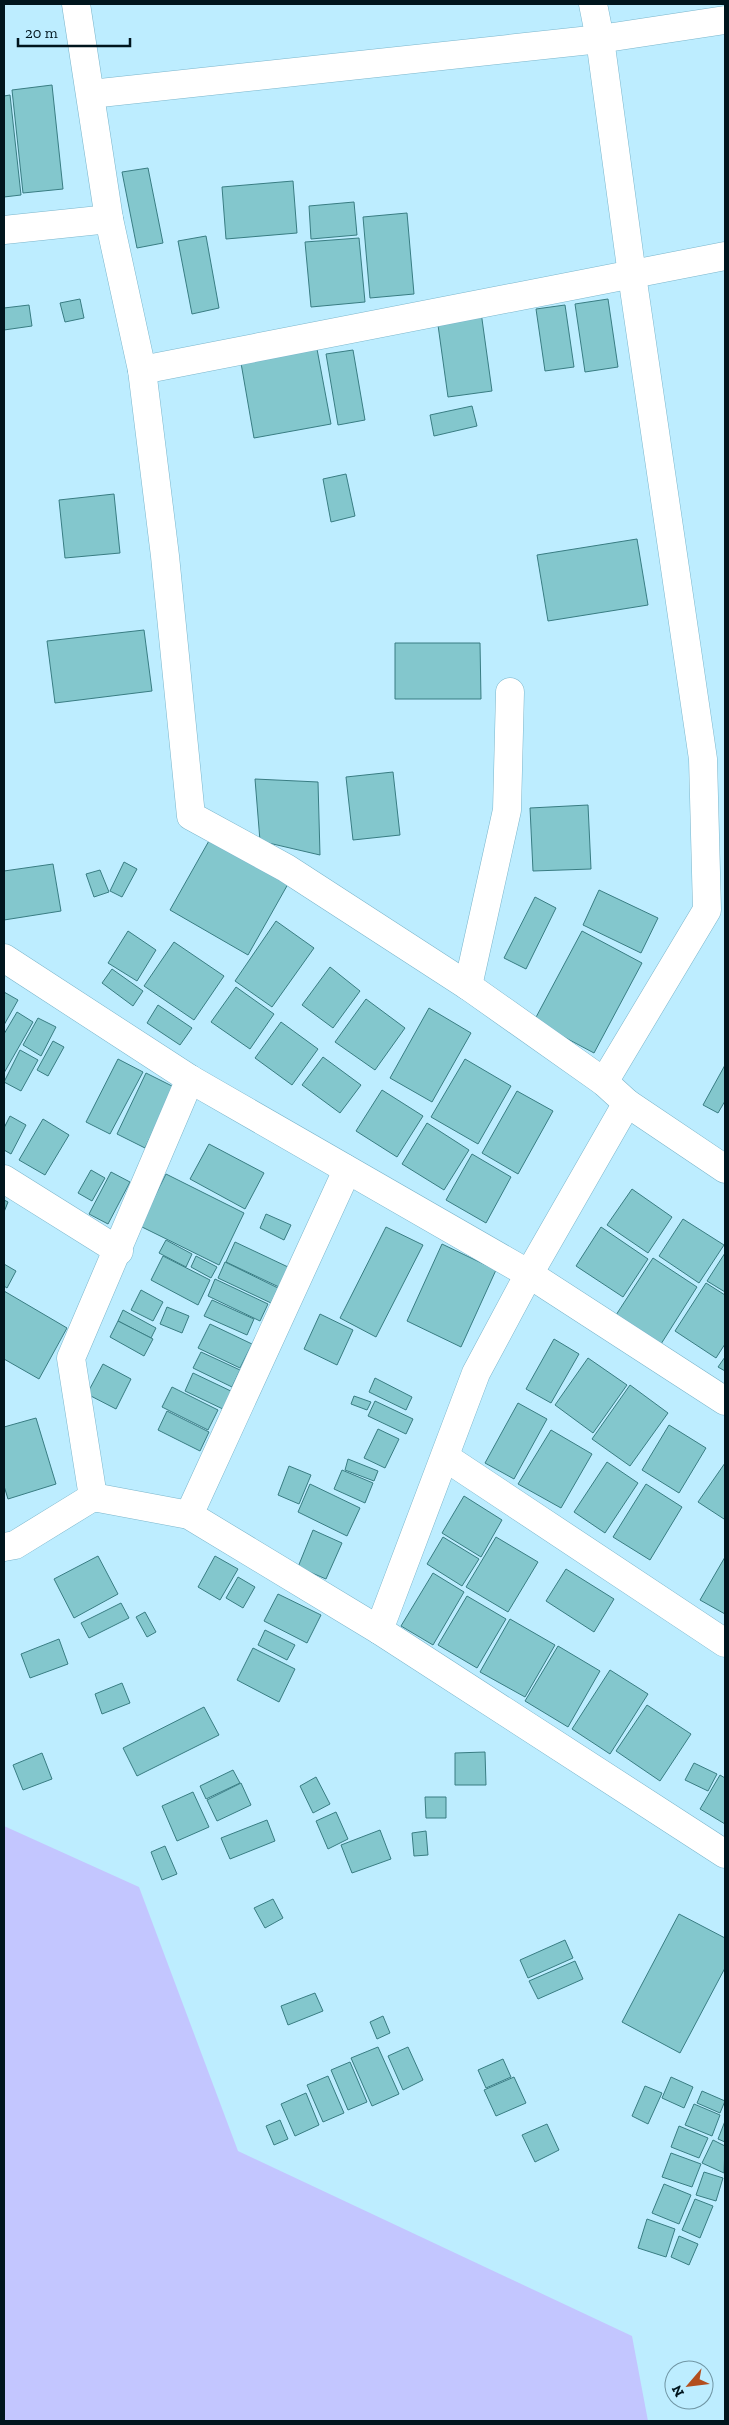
<svg xmlns="http://www.w3.org/2000/svg" width="729" height="2425" font-family="'Zilla Slab',serif">
  <style>
    .water { fill: #c3c6ff }
    .building { fill: #83c7cd; stroke: #397d83 }
    .lines { fill: none; stroke-linecap: round; stroke-linejoin: round }
    .street-casing { stroke: #7bb6cc; stroke-width: 29 }
    .street { stroke: #fff; stroke-width: 28 }
  </style>
  <rect width="100%" height="100%" fill="#bdedff"/>
  <path class="water" d="M4,1826L139,1887L238,2151L632,2336L648,2421H4Z"/>
  <g class="building">
    <path d="M52,85L63,189L23,193L12,90Z"/>
    <path d="M10,95L21,195L4,197V96Z"/>
    <path d="M148,168L163,243L137,248L122,172Z"/>
    <path d="M293,181L297,233L226,239L222,187Z"/>
    <path d="M354,202L357,235L311,239L309,206Z"/>
    <path d="M407,213L414,294L370,298L363,217Z"/>
    <path d="M206,236L219,308L192,314L178,241Z"/>
    <path d="M359,238L365,302L311,307L305,242Z"/>
    <path d="M80,299L84,318L65,322L60,303Z"/>
    <path d="M608,299L618,367L585,372L575,304Z"/>
    <path d="M29,305L32,326L4,330V308Z"/>
    <path d="M565,305L574,367L545,371L536,309Z"/>
    <path d="M481,312L492,391L448,397L437,318Z"/>
    <path d="M317,349L331,424L254,438L241,363Z"/>
    <path d="M353,350L365,420L338,425L326,354Z"/>
    <path d="M472,406L477,426L434,436L430,415Z"/>
    <path d="M346,474L355,516L331,522L323,479Z"/>
    <path d="M114,494L120,553L65,558L59,500Z"/>
    <path d="M637,539L648,605L548,621L537,555Z"/>
    <path d="M144,630L152,691L55,703L47,641Z"/>
    <path d="M395,643H480L481,699H395Z"/>
    <path d="M393,772L400,835L353,840L346,777Z"/>
    <path d="M255,779L318,782L320,855L260,841Z"/>
    <path d="M588,805L591,869L533,871L530,808Z"/>
    <path d="M210,839L288,884L248,955L170,910Z"/>
    <path d="M124,862L137,869L122,897L110,891Z"/>
    <path d="M53,864L61,911L4,920V871Z"/>
    <path d="M100,870L109,892L94,897L86,874Z"/>
    <path d="M599,890L658,918L641,953L583,925Z"/>
    <path d="M535,897L556,908L526,969L504,958Z"/>
    <path d="M276,921L314,948L272,1007L235,981Z"/>
    <path d="M128,931L156,950L137,981L108,963Z"/>
    <path d="M582,931L642,963L594,1053L534,1021Z"/>
    <path d="M174,942L224,976L194,1020L144,986Z"/>
    <path d="M330,967L360,991L333,1028L302,1005Z"/>
    <path d="M112,969L143,991L133,1006L102,983Z"/>
    <path d="M236,987L274,1014L250,1049L211,1022Z"/>
    <path d="M4,992L18,1000L4,1025Z"/>
    <path d="M366,999L405,1028L375,1070L335,1042Z"/>
    <path d="M158,1005L192,1028L180,1045L147,1023Z"/>
    <path d="M429,1008L471,1033L432,1102L390,1078Z"/>
    <path d="M17,1012L33,1022L4,1073V1034Z"/>
    <path d="M38,1018L56,1027L41,1056L23,1045Z"/>
    <path d="M281,1022L318,1049L292,1085L255,1058Z"/>
    <path d="M53,1041L64,1047L48,1076L37,1070Z"/>
    <path d="M20,1050L38,1060L21,1091L4,1082Z"/>
    <path d="M323,1057L361,1085L340,1113L302,1085Z"/>
    <path d="M118,1059L143,1072L110,1134L86,1122Z"/>
    <path d="M465,1059L511,1086L478,1144L431,1117Z"/>
    <path d="M725,1065V1101L718,1113L703,1105Z"/>
    <path d="M146,1073L174,1087L145,1148L117,1134Z"/>
    <path d="M382,1090L423,1116L397,1157L356,1131Z"/>
    <path d="M517,1091L553,1111L518,1174L482,1153Z"/>
    <path d="M10,1116L26,1125L11,1154L4,1150V1128Z"/>
    <path d="M43,1119L69,1135L45,1175L19,1160Z"/>
    <path d="M427,1123L469,1150L444,1190L402,1164Z"/>
    <path d="M209,1144L264,1173L245,1209L190,1179Z"/>
    <path d="M472,1154L511,1177L486,1223L446,1200Z"/>
    <path d="M91,1170L105,1178L92,1201L78,1193Z"/>
    <path d="M111,1172L130,1182L108,1224L89,1214Z"/>
    <path d="M166,1174L244,1213L219,1265L140,1226Z"/>
    <path d="M632,1189L672,1217L648,1253L607,1225Z"/>
    <path d="M4,1200L8,1202L4,1212Z"/>
    <path d="M266,1214L291,1225L284,1240L260,1228Z"/>
    <path d="M683,1219L724,1245L699,1283L659,1256Z"/>
    <path d="M386,1227L423,1245L376,1337L340,1318Z"/>
    <path d="M601,1227L648,1259L623,1297L576,1266Z"/>
    <path d="M166,1240L192,1254L186,1267L159,1253Z"/>
    <path d="M235,1242L288,1267L279,1287L226,1262Z"/>
    <path d="M442,1244L496,1270L461,1347L407,1321Z"/>
    <path d="M725,1253V1292L707,1281Z"/>
    <path d="M163,1256L210,1280L198,1305L151,1280Z"/>
    <path d="M196,1256L217,1267L211,1278L191,1267Z"/>
    <path d="M653,1258L697,1287L661,1344L616,1315Z"/>
    <path d="M225,1262L278,1288L271,1303L218,1278Z"/>
    <path d="M4,1264L16,1271L7,1288L4,1286Z"/>
    <path d="M215,1279L268,1304L260,1321L208,1296Z"/>
    <path d="M706,1283L725,1295V1344L716,1358L675,1331Z"/>
    <path d="M141,1290L163,1302L153,1321L131,1310Z"/>
    <path d="M4,1291L67,1328L39,1379L4,1359Z"/>
    <path d="M212,1300L254,1319L247,1335L204,1316Z"/>
    <path d="M167,1307L189,1316L182,1333L160,1324Z"/>
    <path d="M123,1310L156,1328L151,1338L118,1321Z"/>
    <path d="M320,1314L353,1330L337,1365L304,1349Z"/>
    <path d="M118,1321L153,1339L144,1356L110,1337Z"/>
    <path d="M210,1324L252,1344L240,1368L198,1348Z"/>
    <path d="M554,1339L579,1354L551,1403L526,1389Z"/>
    <path d="M201,1352L240,1370L232,1387L193,1368Z"/>
    <path d="M725,1357V1371L718,1367Z"/>
    <path d="M588,1358L627,1385L593,1433L555,1405Z"/>
    <path d="M103,1364L131,1379L116,1409L87,1394Z"/>
    <path d="M193,1373L235,1393L227,1411L185,1391Z"/>
    <path d="M375,1378L412,1397L406,1410L369,1392Z"/>
    <path d="M630,1385L668,1413L630,1466L592,1439Z"/>
    <path d="M172,1387L218,1410L208,1430L162,1407Z"/>
    <path d="M354,1396L371,1402L367,1410L351,1404Z"/>
    <path d="M375,1401L413,1419L406,1434L368,1416Z"/>
    <path d="M518,1403L547,1419L514,1479L485,1463Z"/>
    <path d="M167,1411L209,1432L200,1451L158,1430Z"/>
    <path d="M36,1418L56,1484L8,1499L4,1486V1427Z"/>
    <path d="M669,1425L706,1448L679,1493L642,1470Z"/>
    <path d="M378,1429L399,1439L385,1468L364,1458Z"/>
    <path d="M551,1430L592,1454L561,1508L518,1484Z"/>
    <path d="M348,1459L378,1471L374,1481L345,1470Z"/>
    <path d="M607,1462L638,1483L605,1533L574,1512Z"/>
    <path d="M725,1463V1517L724,1519L698,1502Z"/>
    <path d="M289,1466L311,1475L299,1504L278,1495Z"/>
    <path d="M342,1470L373,1483L365,1503L334,1489Z"/>
    <path d="M310,1484L360,1508L347,1536L298,1512Z"/>
    <path d="M646,1484L682,1507L650,1560L613,1537Z"/>
    <path d="M464,1496L502,1520L481,1557L442,1533Z"/>
    <path d="M313,1530L342,1543L326,1579L298,1567Z"/>
    <path d="M443,1537L479,1559L462,1586L427,1564Z"/>
    <path d="M496,1537L538,1562L508,1612L466,1587Z"/>
    <path d="M98,1556L118,1594L74,1618L54,1579Z"/>
    <path d="M215,1556L238,1569L220,1600L198,1587Z"/>
    <path d="M725,1557V1614L700,1600Z"/>
    <path d="M566,1569L614,1599L594,1632L546,1601Z"/>
    <path d="M433,1573L464,1592L433,1645L401,1626Z"/>
    <path d="M238,1577L255,1587L243,1608L226,1598Z"/>
    <path d="M278,1594L321,1615L307,1643L264,1621Z"/>
    <path d="M467,1596L506,1619L477,1668L438,1645Z"/>
    <path d="M121,1603L129,1618L89,1638L81,1623Z"/>
    <path d="M145,1612L156,1632L147,1637L136,1617Z"/>
    <path d="M510,1619L555,1645L525,1697L480,1672Z"/>
    <path d="M265,1630L295,1645L287,1660L258,1645Z"/>
    <path d="M59,1639L68,1664L30,1678L21,1654Z"/>
    <path d="M558,1646L600,1671L568,1727L525,1701Z"/>
    <path d="M253,1648L295,1669L279,1702L237,1680Z"/>
    <path d="M610,1670L648,1694L610,1754L572,1729Z"/>
    <path d="M122,1683L130,1703L102,1714L95,1694Z"/>
    <path d="M647,1705L691,1734L660,1781L616,1751Z"/>
    <path d="M204,1707L219,1735L137,1776L123,1748Z"/>
    <path d="M485,1752L486,1785H455V1753Z"/>
    <path d="M42,1753L52,1779L23,1790L13,1765Z"/>
    <path d="M694,1763L717,1774L708,1791L685,1780Z"/>
    <path d="M233,1770L240,1783L206,1799L200,1786Z"/>
    <path d="M720,1775L725,1778V1824L700,1809Z"/>
    <path d="M316,1777L330,1804L313,1813L300,1786Z"/>
    <path d="M241,1783L251,1805L217,1821L207,1800Z"/>
    <path d="M193,1792L209,1827L177,1841L162,1806Z"/>
    <path d="M425,1797H446V1818H426Z"/>
    <path d="M336,1812L348,1839L328,1849L316,1821Z"/>
    <path d="M267,1820L275,1841L230,1859L221,1838Z"/>
    <path d="M380,1830L391,1859L352,1873L341,1845Z"/>
    <path d="M426,1831L428,1855L414,1856L412,1833Z"/>
    <path d="M165,1846L177,1874L162,1880L151,1852Z"/>
    <path d="M273,1899L283,1918L265,1928L254,1908Z"/>
    <path d="M679,1914L725,1938V1968L680,2053L622,2022Z"/>
    <path d="M565,1940L573,1958L528,1978L520,1960Z"/>
    <path d="M575,1961L583,1979L538,1999L529,1981Z"/>
    <path d="M315,1993L323,2011L288,2025L281,2006Z"/>
    <path d="M383,2016L390,2033L377,2039L370,2022Z"/>
    <path d="M378,2047L399,2094L372,2106L351,2058Z"/>
    <path d="M408,2047L423,2080L403,2090L388,2056Z"/>
    <path d="M503,2059L511,2077L486,2088L478,2070Z"/>
    <path d="M350,2062L367,2102L348,2110L331,2070Z"/>
    <path d="M328,2076L344,2113L323,2122L307,2085Z"/>
    <path d="M514,2077L526,2103L496,2116L484,2090Z"/>
    <path d="M671,2077L693,2087L684,2108L662,2098Z"/>
    <path d="M645,2086L662,2093L648,2124L632,2116Z"/>
    <path d="M702,2091L725,2101L720,2113L697,2103Z"/>
    <path d="M306,2093L319,2125L295,2136L281,2104Z"/>
    <path d="M694,2104L720,2115L712,2136L685,2125Z"/>
    <path d="M280,2120L288,2139L274,2145L266,2126Z"/>
    <path d="M725,2121V2142L718,2139Z"/>
    <path d="M547,2124L559,2150L535,2162L522,2135Z"/>
    <path d="M679,2126L708,2138L699,2158L671,2147Z"/>
    <path d="M713,2140L725,2146L724,2173L702,2163Z"/>
    <path d="M671,2153L701,2164L692,2187L662,2177Z"/>
    <path d="M704,2172L723,2178L716,2201L696,2195Z"/>
    <path d="M664,2184L691,2195L679,2224L652,2213Z"/>
    <path d="M695,2199L713,2206L700,2238L682,2230Z"/>
    <path d="M647,2219L675,2229L666,2257L638,2248Z"/>
    <path d="M679,2236L698,2244L689,2265L671,2257Z"/>
  </g>
  <g class="lines">
    <defs>
      <g id="street">
        <path d="M76,4L109,219L142,370L165,556L191,816L286,868L468,986L604,1082"/>
        <path d="M593,4L600,39L632,275L703,759L707,910L604,1082L627,1103"/>
        <path d="M91,94L600,39L725,20"/>
        <path d="M4,230L109,219"/>
        <path d="M142,370L725,256"/>
        <path d="M4,958L190,1079L529,1274L725,1401"/>
        <path d="M468,986L507,810L510,692"/>
        <path d="M725,1169L627,1103L529,1274L476,1373L379,1630L725,1854"/>
        <path d="M4,1179L119,1251"/>
        <path d="M445,1457L725,1643"/>
        <path d="M93,1497L71,1358L190,1079"/>
        <path d="M189,1515L343,1179L344,1168"/>
        <path d="M4,1547L15,1545L93,1497L189,1515L379,1630"/>
      </g>
    </defs>
    <use href="#street" class="street-casing"/>
    <use href="#street" class="street"/>
  </g>
  <rect width="729" height="2425" fill="none" stroke="#00151d" stroke-width="10"/>
  <g transform="translate(689 2385) rotate(242)"><circle r="24" fill="#bdedff" stroke="#7197a5"/>
  <path d="M0-4L9 19L0 12L-9 19Z" fill="#b34e1e"/>
  <text y="-8" font-size="14" font-weight="bold" text-anchor="middle" fill="#00151d">N</text>
  </g>
  <path d="M18 38v8h112v-8" fill="none" stroke="#00151d" stroke-width="2.5"/>
  <text x="25" y="38" font-size="15" fill="#00151d" stroke="#bdedff" stroke-width="4" paint-order="stroke">20 m</text>
</svg>
